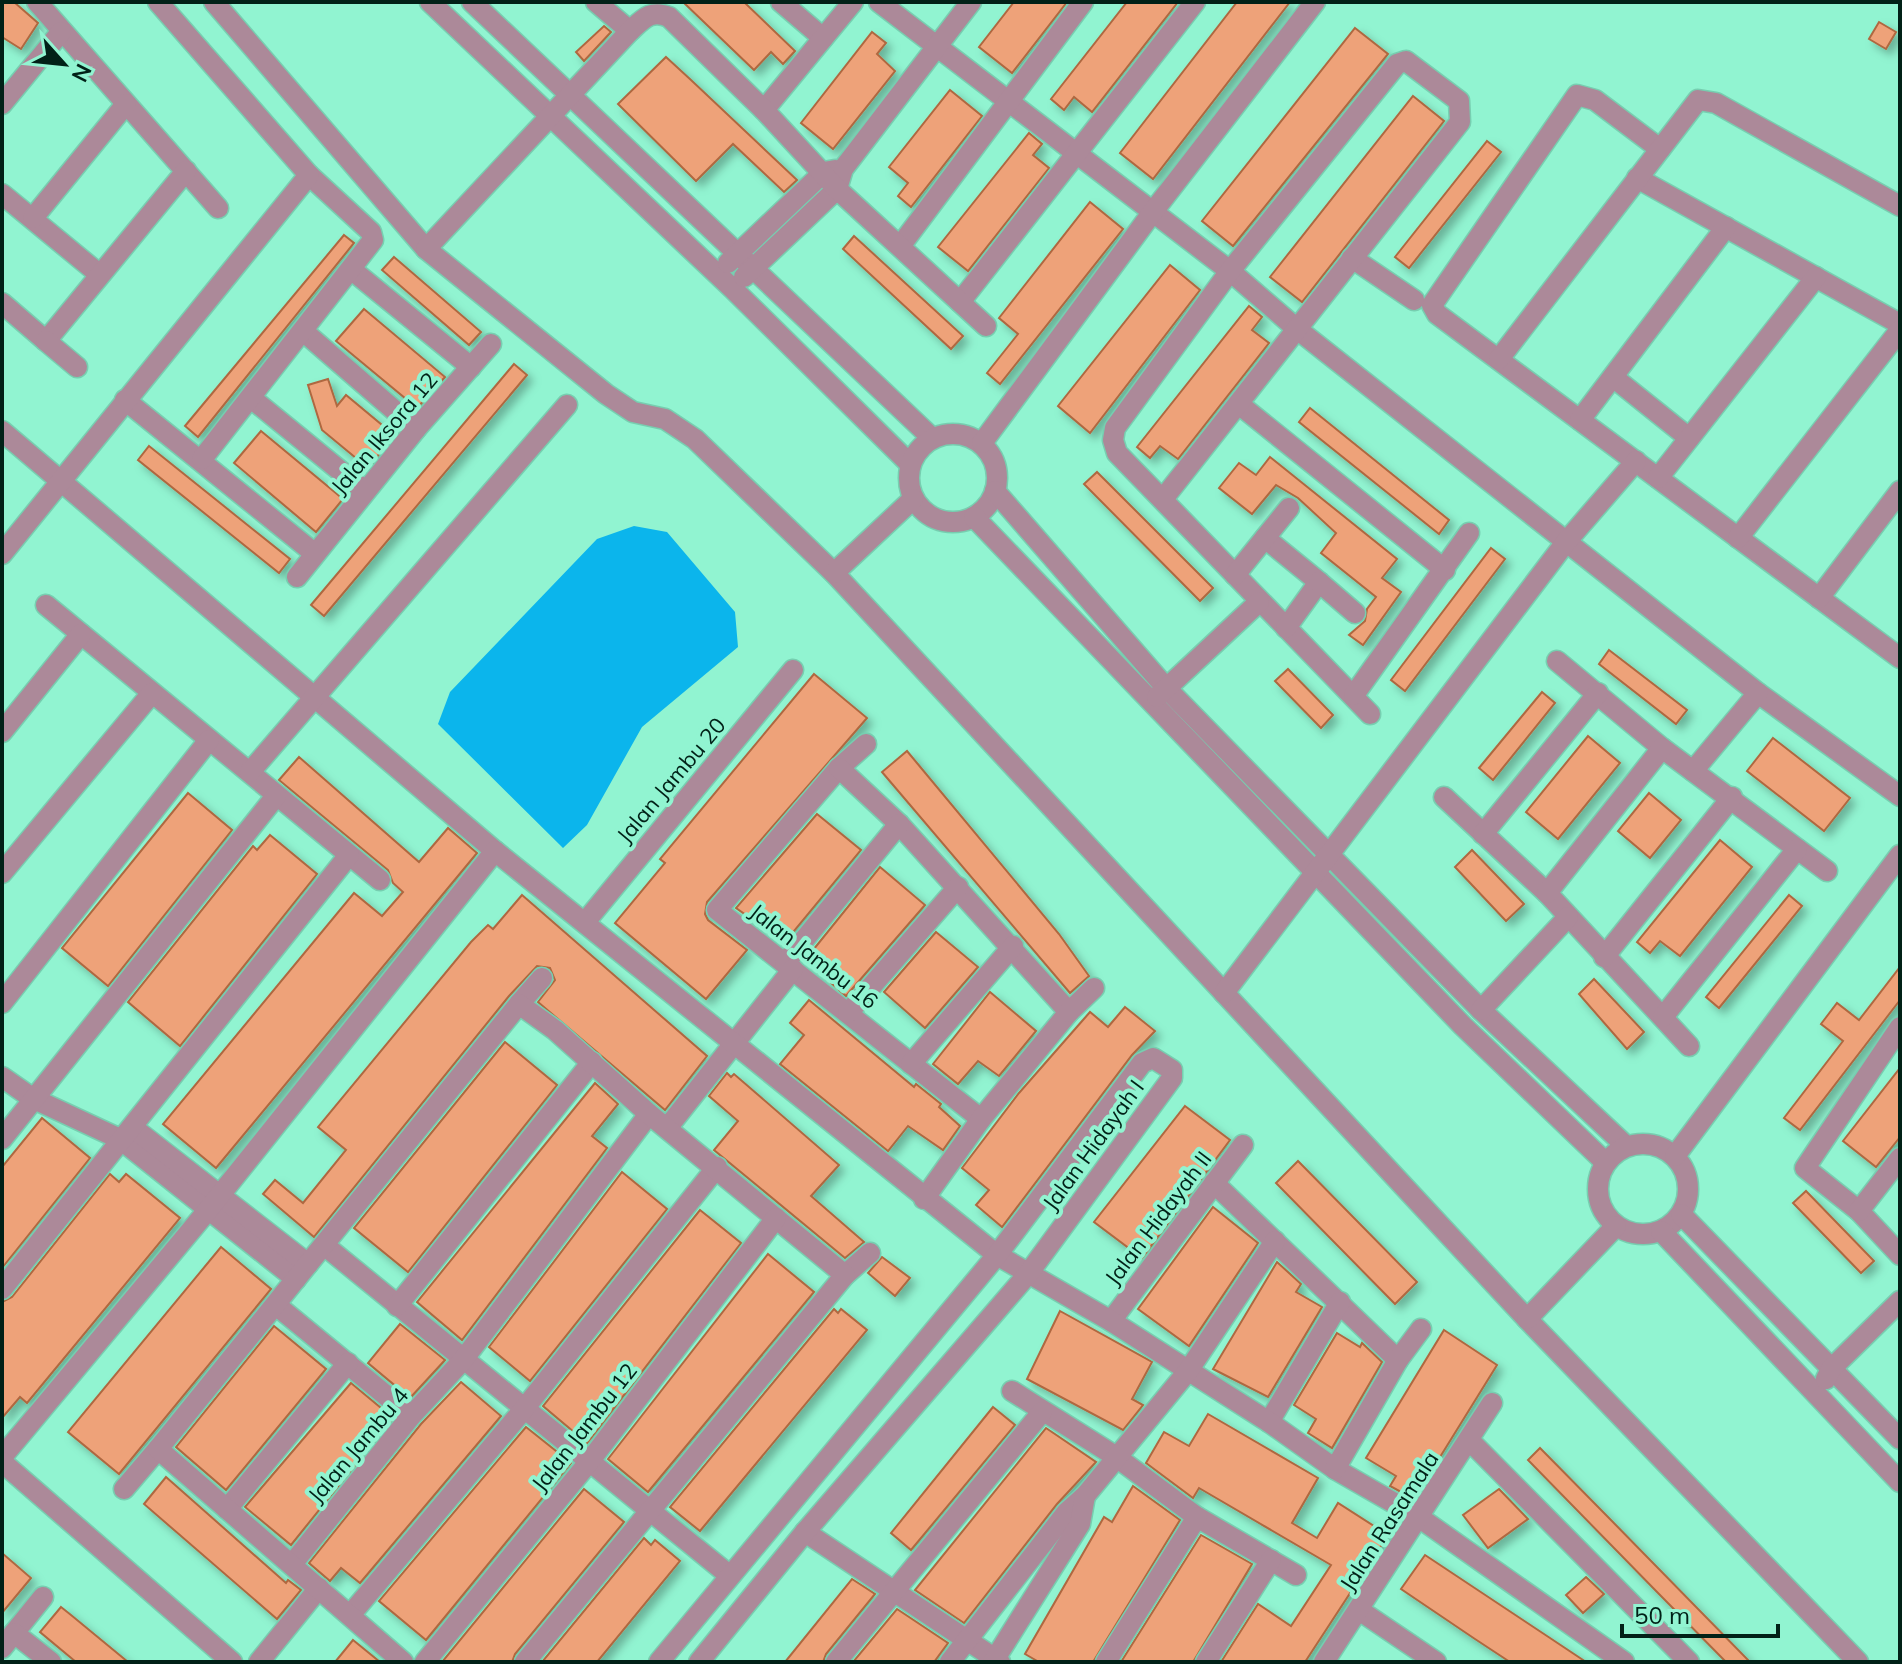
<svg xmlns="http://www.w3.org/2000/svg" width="1902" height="1664" font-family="Mulish,sans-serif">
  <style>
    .water { fill: #0bb5ec }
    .building { fill: #eea279; stroke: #af6840; stroke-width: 2; filter: url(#shadow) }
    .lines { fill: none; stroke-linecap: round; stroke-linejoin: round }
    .minor-casing { stroke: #77ceb0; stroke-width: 23 }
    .minor { stroke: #ac8999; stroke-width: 20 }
    .labels { text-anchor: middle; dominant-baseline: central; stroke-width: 8; stroke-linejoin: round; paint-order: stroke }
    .street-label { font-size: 22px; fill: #012117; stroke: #91f4d1 }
  </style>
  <defs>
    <filter id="shadow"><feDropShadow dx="5.5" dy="5.5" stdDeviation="4" flood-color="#0004"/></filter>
  </defs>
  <rect width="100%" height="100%" fill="#91f4d1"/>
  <path class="water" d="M634,526L667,532L735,612L738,647L642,727L587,825L563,848L438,724L450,692L597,539Z"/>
  <g class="building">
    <path d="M2,2H14L38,23L21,49L2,37Z"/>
    <path d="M683,2H744L795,51L783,64L771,52L754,70Z"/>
    <path d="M1014,2H1067L1012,73L979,47Z"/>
    <path d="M1127,2H1178L1092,112L1074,97L1064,110L1051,99Z"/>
    <path d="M1237,2H1290L1153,179L1120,153Z"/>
    <path d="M1879,22L1896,32L1886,49L1869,39Z"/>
    <path d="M604,26L611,32L584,61L576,52Z"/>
    <path d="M1355,28L1388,54L1233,246L1202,221Z"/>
    <path d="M872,32L886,43L877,54L895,71L833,149L801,123Z"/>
    <path d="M666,57L691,80L797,180L784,192L733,144L696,181L618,104Z"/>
    <path d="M950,90L982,116L911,207L898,196L908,183L889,167Z"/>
    <path d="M1413,96L1444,121L1302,302L1270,277Z"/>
    <path d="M1029,133L1042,144L1033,155L1049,168L968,271L938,247Z"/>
    <path d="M1487,141L1501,152L1409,268L1395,257Z"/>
    <path d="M1090,202L1123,229L1000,384L987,373L1018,334L999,318Z"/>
    <path d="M344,235L354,243L198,437L185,426Z"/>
    <path d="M854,236L963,336L951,349L843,249Z"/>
    <path d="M394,257L481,332L469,345L382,270Z"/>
    <path d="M1170,265L1200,290L1090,433L1058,406Z"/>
    <path d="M1249,306L1262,317L1252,330L1269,343L1178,459L1160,446L1150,458L1137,447Z"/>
    <path d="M364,309L445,377L417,408L336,341Z"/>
    <path d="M514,364L527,375L324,616L311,605Z"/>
    <path d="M328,379L337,406L346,395L394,435L368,468L322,430L308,385Z"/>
    <path d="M1310,408L1449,520L1439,534L1299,422Z"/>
    <path d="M261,431L343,499L316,532L234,463Z"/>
    <path d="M149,446L290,559L279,573L138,460Z"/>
    <path d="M1270,457L1397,559L1382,578L1401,592L1363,645L1349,635L1365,621L1367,609L1376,597L1321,553L1336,533L1298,498L1276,485L1252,514L1219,488L1239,463L1256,475Z"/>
    <path d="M1097,472L1213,588L1200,601L1084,484Z"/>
    <path d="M1491,548L1505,559L1405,691L1391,680Z"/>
    <path d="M1609,650L1687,710L1676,724L1599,664Z"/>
    <path d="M1288,669L1333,715L1321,728L1275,681Z"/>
    <path d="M814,674L867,718L707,902L705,914L708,920L747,950L706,999L615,923L665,863L660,859Z"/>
    <path d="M1542,692L1555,703L1493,780L1479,768Z"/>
    <path d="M1588,736L1620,763L1558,839L1526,812Z"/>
    <path d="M1773,738L1850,798L1824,831L1747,771Z"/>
    <path d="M907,751L1059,934L1089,976L1070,993L882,772Z"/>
    <path d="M299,757L419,862L448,828L477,853L216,1168L163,1124L354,893L382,916L403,892L393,883L388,870L279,780Z"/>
    <path d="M188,793L232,830L108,986L62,948Z"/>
    <path d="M1649,793L1681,820L1650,858L1618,831Z"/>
    <path d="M817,814L861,850L785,942L736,908Z"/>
    <path d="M270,835L317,874L180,1046L128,1002L253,846L257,850Z"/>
    <path d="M1720,840L1752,867L1680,956L1660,941L1650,953L1637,942Z"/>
    <path d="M1472,850L1524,904L1506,921L1455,867Z"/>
    <path d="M880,867L925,905L846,996L805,960Z"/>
    <path d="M522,895L707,1056L665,1110L538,1002L555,980L550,968L537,966L509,996L314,1237L263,1194L275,1180L303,1203L346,1150L318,1127L471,942L488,925L493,929Z"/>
    <path d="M1789,895L1802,906L1719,1008L1706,997Z"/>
    <path d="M936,932L978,967L925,1028L884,992Z"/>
    <path d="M1900,967V1000L1800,1130L1784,1118L1843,1041L1821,1024L1837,1003L1859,1020Z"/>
    <path d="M1594,979L1644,1032L1627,1049L1579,994Z"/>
    <path d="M990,992L1036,1031L999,1076L978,1061L958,1084L933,1064Z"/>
    <path d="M809,1000L914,1087L916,1084L941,1104L939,1107L960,1126L943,1150L908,1126L888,1151L780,1064L804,1035L790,1023Z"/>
    <path d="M1125,1007L1155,1031L1132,1055L1002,1227L976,1205L989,1190L962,1168L1019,1093L1090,1012L1108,1027Z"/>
    <path d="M505,1042L557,1085L408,1272L354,1228Z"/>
    <path d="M1900,1068V1137L1876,1167L1843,1141Z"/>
    <path d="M727,1073L731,1077L734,1074L839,1165L811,1196L864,1242L845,1258L714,1150L738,1121L709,1096Z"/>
    <path d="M595,1083L618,1104L592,1136L607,1148L462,1340L417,1302Z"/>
    <path d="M1185,1106L1230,1140L1142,1258L1094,1222Z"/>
    <path d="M42,1118L90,1158L2,1268V1167Z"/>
    <path d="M1298,1161L1417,1282L1395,1304L1276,1183Z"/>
    <path d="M622,1172L667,1209L530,1381L489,1347Z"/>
    <path d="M110,1174L119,1182L126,1174L180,1218L27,1403L20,1397L2,1418V1302L12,1297Z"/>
    <path d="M1806,1191L1874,1261L1861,1273L1793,1203Z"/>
    <path d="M1213,1207L1258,1243L1189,1346L1138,1309Z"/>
    <path d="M700,1210L741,1243L587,1443L543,1406Z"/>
    <path d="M221,1247L271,1289L119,1474L68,1432Z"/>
    <path d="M768,1254L814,1292L648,1492L608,1459Z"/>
    <path d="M882,1257L910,1278L895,1296L868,1273Z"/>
    <path d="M1277,1262L1301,1284L1296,1292L1322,1307L1268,1397L1213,1369Z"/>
    <path d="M834,1309L838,1313L841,1309L867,1330L700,1531L670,1507Z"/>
    <path d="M1060,1311L1152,1362L1132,1399L1143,1405L1123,1430L1027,1379Z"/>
    <path d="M400,1324L445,1360L410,1398L368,1363Z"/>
    <path d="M274,1326L326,1369L226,1490L176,1447Z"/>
    <path d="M1444,1330L1497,1365L1414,1499L1390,1486L1396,1476L1366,1458Z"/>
    <path d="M1337,1333L1360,1347L1362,1343L1382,1362L1332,1448L1308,1433L1316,1419L1294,1405Z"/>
    <path d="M461,1382L501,1416L360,1583L341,1568L330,1581L309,1563L421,1424Z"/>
    <path d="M351,1383L393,1418L291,1545L245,1507Z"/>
    <path d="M993,1407L1015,1425L911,1550L891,1533Z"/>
    <path d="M1208,1414L1318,1478L1292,1523L1317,1538L1338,1503L1388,1535L1305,1662H1221L1258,1604L1291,1626L1331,1565L1199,1488L1193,1498L1146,1463L1164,1432L1189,1446Z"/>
    <path d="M526,1427L571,1463L426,1640L379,1601Z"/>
    <path d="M1046,1428L1096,1462L1057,1504L964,1623L915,1590Z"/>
    <path d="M1540,1448L1607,1516L1750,1662H1726L1659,1594L1528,1460Z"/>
    <path d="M166,1477L286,1583L288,1580L301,1590L277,1619L144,1504Z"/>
    <path d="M1133,1486L1180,1520L1093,1662H1039L1025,1654L1104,1517L1112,1522Z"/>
    <path d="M584,1489L624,1522L515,1654L512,1662H442Z"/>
    <path d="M1499,1489L1528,1519L1488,1548L1463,1515Z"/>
    <path d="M1201,1535L1252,1564L1193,1662H1121Z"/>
    <path d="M644,1538L651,1545L655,1540L680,1561L597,1662H542Z"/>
    <path d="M2,1553L31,1578L2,1613Z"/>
    <path d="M1425,1555L1547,1636L1586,1662H1510L1475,1639L1401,1589Z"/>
    <path d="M1586,1577L1604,1594L1583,1613L1566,1595Z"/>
    <path d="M852,1579L875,1594L826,1654L823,1662H785Z"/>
    <path d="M61,1607L71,1615L128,1662H76L40,1632Z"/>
    <path d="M897,1609L948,1643L934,1662H853Z"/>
    <path d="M353,1640L380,1662H335Z"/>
  </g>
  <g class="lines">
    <defs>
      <g id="minor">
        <path d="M37,2L218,208"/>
        <path d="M214,2L426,249"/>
        <path d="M430,2L733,289L910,464"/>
        <path d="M472,2L932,438"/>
        <path d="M596,2L630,31"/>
        <path d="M781,2L823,38"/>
        <path d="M879,2L1230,271L1297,329L1758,693L1900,796"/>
        <path d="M2,104L61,32"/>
        <path d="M764,110L853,2"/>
        <path d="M1660,149L1595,100L1577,95L1432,305L1437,314L1900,658"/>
        <path d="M1637,178L1900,324"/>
        <path d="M2,194L99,274"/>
        <path d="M33,218L126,104"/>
        <path d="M901,245L1083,2"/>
        <path d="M1352,258L1414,300"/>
        <path d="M728,263L824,172L835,170"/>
        <path d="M352,270L471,367"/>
        <path d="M744,277L837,189L843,169L971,2"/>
        <path d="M960,302L1195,2"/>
        <path d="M2,303L46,341L186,171"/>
        <path d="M986,326L837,189L764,110L669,17C651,9 643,19 630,31L426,249L606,394L633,412L665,419L695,439L834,573L1527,1319L1858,1662"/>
        <path d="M303,331L416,429"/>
        <path d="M46,341L77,367"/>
        <path d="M1499,359L1698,100L1716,103L1900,206"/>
        <path d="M1613,377L1689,438"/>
        <path d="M251,398L365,491"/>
        <path d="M125,400L314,553"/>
        <path d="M1240,405L1445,570"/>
        <path d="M1580,420L1726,227"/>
        <path d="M2,431L495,851"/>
        <circle cx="953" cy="478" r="44"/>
        <path d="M982,443L1152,213L1315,2"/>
        <path d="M202,459L373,240L371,232L309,175"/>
        <path d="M1658,478L1816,277"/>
        <path d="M995,491L1167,689L1481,1010L1626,1146"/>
        <path d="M1163,499L1460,122L1459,101L1406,61L1397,64L1230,271L1115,428L1113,440L1117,453L1370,714"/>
        <path d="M974,517L1463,1026L1605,1162"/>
        <path d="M1265,538L1319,582L1286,628"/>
        <path d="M1738,538L1900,330"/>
        <path d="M2,554L309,175L158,2"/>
        <path d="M834,573L913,499"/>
        <path d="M1235,575L1289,508"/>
        <path d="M297,577L416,429L491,344"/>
        <path d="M1319,582L1355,613"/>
        <path d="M1819,598L1900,491"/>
        <path d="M46,605L380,880"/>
        <path d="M1557,661L1662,748L1827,871"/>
        <path d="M1354,695L1469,533"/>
        <path d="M1157,697L1259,602"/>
        <path d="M2,732L81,634"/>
        <path d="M866,744L839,768L717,910L981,1119"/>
        <path d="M839,768L899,824L1069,1012L981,1119L924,1199"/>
        <path d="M1693,771L1758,693"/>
        <path d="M250,772L567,405"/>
        <path d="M1444,797L1547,893L1689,1046"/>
        <path d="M1483,834L1598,693"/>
        <path d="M2,873L152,693"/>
        <path d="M1547,893L1662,748"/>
        <path d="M586,921L793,670"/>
        <path d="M1604,957L1732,797"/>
        <path d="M785,963L899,824"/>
        <path d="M1224,993L1566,542L1636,461"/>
        <path d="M2,1003L209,740"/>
        <path d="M519,1004L542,978"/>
        <path d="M1481,1010L1568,917"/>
        <path d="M1069,1012L1094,988"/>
        <path d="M848,1013L958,887"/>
        <path d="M1663,1017L1797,849"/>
        <path d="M1900,1027L1805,1168L1859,1211L1900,1255"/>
        <path d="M911,1064L1013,946"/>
        <path d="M2,1077L32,1098L120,1139L296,1279"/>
        <path d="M132,1127L308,1264"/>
        <path d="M668,1127L793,969"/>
        <path d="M2,1139L276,796"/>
        <circle cx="1643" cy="1189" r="45"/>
        <path d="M1675,1156L1900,855"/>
        <path d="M1214,1183L1398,1360"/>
        <path d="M1859,1211L1900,1158"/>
        <path d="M1681,1214L1900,1439"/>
        <path d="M1661,1231L1900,1482"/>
        <path d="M324,1245L729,1575"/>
        <path d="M845,1275L870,1253"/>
        <path d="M2,1289L349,855"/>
        <path d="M276,1305L411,1416"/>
        <path d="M397,1306L592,1062"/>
        <path d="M1527,1319L1616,1226"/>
        <path d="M1111,1321L1243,1145"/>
        <path d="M1826,1379L1831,1369L1900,1301"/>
        <path d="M1012,1391L1115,1456L1197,1517L1296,1575"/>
        <path d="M1269,1422L1340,1302"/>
        <path d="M1470,1441L1689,1662"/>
        <path d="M2,1457L208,1210L495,851L997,1255L1111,1321L1269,1422L1335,1469L1420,1518L1624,1662"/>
        <path d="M2,1462L232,1662"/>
        <path d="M1335,1469L1398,1360L1421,1329"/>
        <path d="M124,1489L158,1449"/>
        <path d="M227,1509L348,1363"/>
        <path d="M805,1532L1000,1662"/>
        <path d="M293,1563L411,1416L463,1360L649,1114"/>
        <path d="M1359,1610L1436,1662"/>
        <path d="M351,1614L524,1409L717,1167"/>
        <path d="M14,1633L43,1597"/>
        <path d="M2,1648L14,1633L51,1662"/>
        <path d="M259,1662L319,1588"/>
        <path d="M403,1662L158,1449L519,1004L555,1030L649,1114L845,1275L525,1662"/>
        <path d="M425,1662L589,1462L776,1218"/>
        <path d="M659,1662L997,1255L1142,1063L1153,1058L1172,1070V1078L1028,1274L805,1532L699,1662"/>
        <path d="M836,1662L1042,1412"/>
        <path d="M950,1662L1067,1512L1085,1496L1188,1371L1275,1241"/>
        <path d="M993,1662L1080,1524L1085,1496"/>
        <path d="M1106,1662L1197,1517"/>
        <path d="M1206,1662L1271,1560"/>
        <path d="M1324,1662L1492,1403"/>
      </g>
    </defs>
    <use href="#minor" class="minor-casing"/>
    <use href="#minor" class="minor"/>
  </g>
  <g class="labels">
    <g class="street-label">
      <text transform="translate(384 433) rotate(-50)">Jalan Iksora 12</text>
      <text transform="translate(671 780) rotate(-50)">Jalan Jambu 20</text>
      <text transform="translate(814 956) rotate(38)">Jalan Jambu 16</text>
      <text transform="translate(1093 1145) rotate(-54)">Jalan Hidayah I</text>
      <text transform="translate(1158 1218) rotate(-53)">Jalan Hidayah II</text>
      <text transform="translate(584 1427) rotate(-52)">Jalan Jambu 12</text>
      <text transform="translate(358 1445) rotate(-50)">Jalan Jambu 4</text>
      <text transform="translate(1389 1521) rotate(-57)">Jalan Rasamala</text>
    </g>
  </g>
  <rect width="1902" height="1664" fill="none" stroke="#012117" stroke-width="8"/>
  <g transform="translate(64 64) rotate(117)" stroke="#91f4d1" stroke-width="6" paint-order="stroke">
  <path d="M0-6L14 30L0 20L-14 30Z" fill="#012117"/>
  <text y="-12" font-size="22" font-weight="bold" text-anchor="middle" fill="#012117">N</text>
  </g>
  <path d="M1622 1624v12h156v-12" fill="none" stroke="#012117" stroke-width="4"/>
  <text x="1634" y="1624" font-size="24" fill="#012117" stroke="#91f4d1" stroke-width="6" paint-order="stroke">50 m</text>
</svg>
